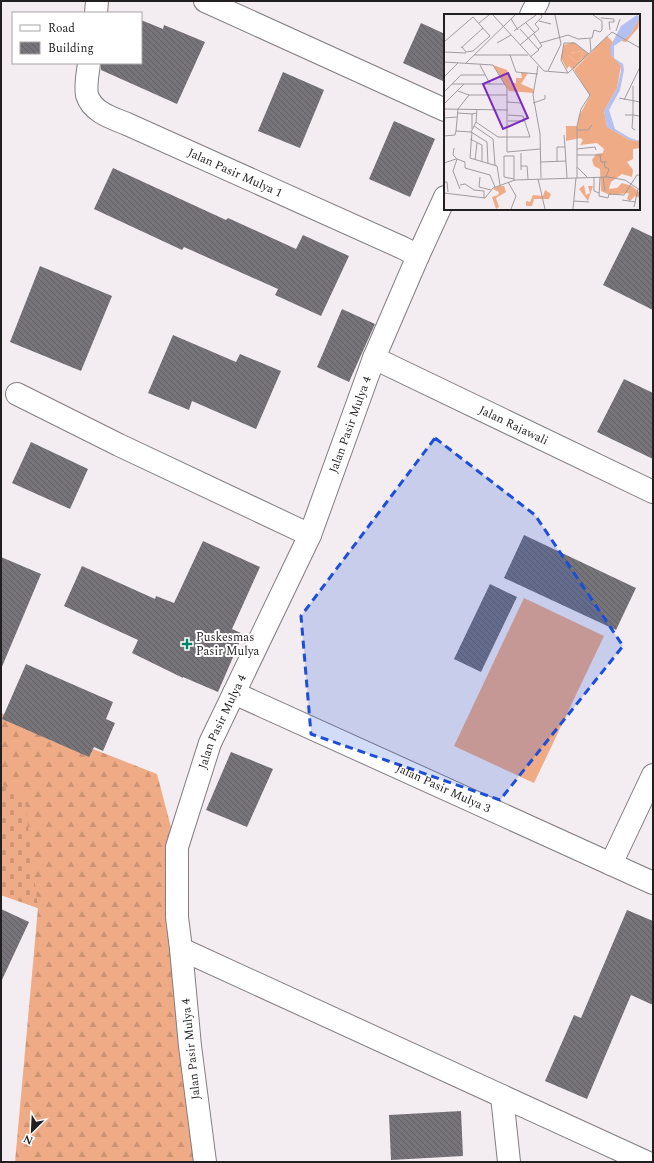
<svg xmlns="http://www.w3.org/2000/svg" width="654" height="1163" font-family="Spectral,serif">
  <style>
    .forest { fill: url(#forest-firs) }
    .cemetery { fill: url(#cemetery-stones) }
    .pitch { fill: #efab85 }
    .building { fill: url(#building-back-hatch) }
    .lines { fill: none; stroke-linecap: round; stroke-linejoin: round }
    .street-casing { stroke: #827d80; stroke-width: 24 }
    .street { stroke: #fff; stroke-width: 22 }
    .marked { fill: #1d4ed8; fill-opacity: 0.2; stroke: #1d4ed8; stroke-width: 3; stroke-dasharray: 8 5; stroke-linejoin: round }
    .poi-dot { fill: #018569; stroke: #fff; stroke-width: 1.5 }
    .labels { text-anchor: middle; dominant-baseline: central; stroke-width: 4; stroke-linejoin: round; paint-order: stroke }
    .street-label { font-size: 12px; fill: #221f21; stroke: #fff }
    .poi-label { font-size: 12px; fill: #221f21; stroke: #fff; text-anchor: start }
    .inset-road { fill: none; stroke: #9f9b9e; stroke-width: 1 }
    .view { fill: #7b2cbf; fill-opacity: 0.15; stroke: #7b2cbf; stroke-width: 2 }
    .inset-edge { fill: none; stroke: #221f21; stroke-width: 2 }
  </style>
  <defs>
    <pattern id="forest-firs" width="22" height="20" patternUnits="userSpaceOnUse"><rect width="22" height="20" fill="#efab85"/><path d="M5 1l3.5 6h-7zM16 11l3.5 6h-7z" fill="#cd9373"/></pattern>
    <pattern id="cemetery-stones" width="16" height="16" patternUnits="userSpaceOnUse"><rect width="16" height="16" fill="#efab85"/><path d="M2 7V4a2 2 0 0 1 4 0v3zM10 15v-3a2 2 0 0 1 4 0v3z" fill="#cd9373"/></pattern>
    <pattern id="building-back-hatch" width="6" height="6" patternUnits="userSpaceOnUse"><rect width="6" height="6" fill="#777479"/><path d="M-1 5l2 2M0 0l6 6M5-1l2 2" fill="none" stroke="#615f63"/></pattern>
  </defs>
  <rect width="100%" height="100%" fill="#f3edf1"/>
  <path class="forest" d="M1,713L157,774L177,850L205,1162H15L38,908L1,895Z"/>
  <path class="cemetery" d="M1,784L24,795L38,908L1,895Z"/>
  <path class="pitch" d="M524,598L604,636L534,783L454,746Z"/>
  <g class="building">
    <path d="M141,20L163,29L164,25L205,42L177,104L101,70V63H141Z"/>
    <path d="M421,23L445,34V82L403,63Z"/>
    <path d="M283,72L324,90L300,148L258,131Z"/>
    <path d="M394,121L435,139L410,197L369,179Z"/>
    <path d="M113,168L226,220L228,218L296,249L303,235L349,256L321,316L275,295L278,289L184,247L182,250L94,209Z"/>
    <path d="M632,227L653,237V310L603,285Z"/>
    <path d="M40,266L112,296L81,371L10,342Z"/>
    <path d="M342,309L375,324L349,382L317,367Z"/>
    <path d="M173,335L236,362L240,354L281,371L256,429L192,401L189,410L148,393Z"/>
    <path d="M624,379L653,393V459L597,432Z"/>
    <path d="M31,442L88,469L70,509L12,483Z"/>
    <path d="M524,535L636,588L616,630L504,578Z"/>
    <path d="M203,541L260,567L232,629L243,634L218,692L183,677V678L132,653L138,640L64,606L82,566L155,599L156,596L174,603Z"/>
    <path d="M1,557L41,574L1,669Z"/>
    <path d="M490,584L517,597L481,672L454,659Z"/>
    <path d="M26,664L113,702L106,719L115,723L103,751L94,747L89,757L2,719Z"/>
    <path d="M231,752L273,769L247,827L206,810Z"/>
    <path d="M1,909L29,922L1,982Z"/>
    <path d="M627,910L653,921V1005L631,995L587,1099L545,1081L574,1015L581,1018Z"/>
    <path d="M461,1111L463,1156L391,1160L389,1115Z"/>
  </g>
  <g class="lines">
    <defs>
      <g id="street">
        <path d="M205,1L445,110"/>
        <path d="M96,13L97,1"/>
        <path d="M531,15L538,1"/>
        <path id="s1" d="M89,63C88,73 85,85 87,95C92,112 112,118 127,124L403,248L418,256"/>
        <path id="s2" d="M374,358L653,492"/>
        <path d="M17,394L119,445L310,535"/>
        <path id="s3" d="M234,693L653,883"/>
        <path d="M611,864L653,775"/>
        <path d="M181,949L646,1162"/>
        <path d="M502,1096L509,1162"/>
        <path id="s4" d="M205,1162L190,1046L181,949L177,917V847L210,743L310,535L374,358L418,256L445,197"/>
      </g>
    </defs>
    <use href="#street" class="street-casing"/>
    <use href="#street" class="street"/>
  </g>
  <path class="marked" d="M435,438L535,515L623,646L500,800L311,734L301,616Z"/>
  <path class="poi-dot" d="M185 638h4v4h4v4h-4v4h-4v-4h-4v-4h4z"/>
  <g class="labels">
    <g class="street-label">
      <text stroke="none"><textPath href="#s1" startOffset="202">Jalan Pasir Mulya 1</textPath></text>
      <text stroke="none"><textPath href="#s4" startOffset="774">Jalan Pasir Mulya 4</textPath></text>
      <text stroke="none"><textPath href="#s2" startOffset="155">Jalan Rajawali</textPath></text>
      <text stroke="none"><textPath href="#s4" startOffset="450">Jalan Pasir Mulya 4</textPath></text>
      <text stroke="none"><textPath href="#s3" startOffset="230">Jalan Pasir Mulya 3</textPath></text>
      <text transform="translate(191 1049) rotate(-96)">Jalan Pasir Mulya 4</text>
    </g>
    <g class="poi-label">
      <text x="196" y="637">Puskesmas<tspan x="196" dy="14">Pasir Mulya</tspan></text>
    </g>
  </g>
  <g transform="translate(444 14)">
    <rect width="196" height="196" fill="#f3edf1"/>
    <path d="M196,3L194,14L182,28L177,27L186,21ZM122,31L127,35L126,39L139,37L137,46L133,48L126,43L120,38Z" fill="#efab85"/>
    <path d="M163,22L169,28L167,41L177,52L173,74L160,97L163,113L186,126L196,127V134L189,135V145L183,148L189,156L188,163L178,160L167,168L165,175L173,174L178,169L188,172L196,179V184L191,182L186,187L183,185L185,179L166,181L157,177L156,155L150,152L148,146L152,140L159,139L160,135L153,129L136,131L139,126L136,124L122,127V112H133L135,102L146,82L130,56ZM129,28L145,40L129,56L125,52L123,55L117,44L120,31ZM123,33L126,39L139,37L137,46L133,48L126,43L121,38ZM49,51L63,56L67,69H72V64H78L77,59H84L77,70L89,75V79L65,77ZM140,171L142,181L146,179L144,172H149L144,187L135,175ZM55,172H60L62,178L52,184L55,193L52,195L48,183L54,181L55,178L49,175ZM101,176L107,180L105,185H90L88,192H82V187L86,188L89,181L99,182Z" fill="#efab85" fill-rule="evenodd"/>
    <path d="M193,1L196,3L186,21L170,32V44L179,50L180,56L176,76L165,96L171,115L186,124L196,127L186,126L163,113L160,97L173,74L177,57V52L167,41L166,33L177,12Z" fill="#b3c0f1"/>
    <path class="inset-road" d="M49,1L100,57L124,59L168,18L196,34M157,4L170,5M67,5L74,16M95,7L107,10M35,9L45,1M82,9L91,19M76,15L95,36L86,43M166,16L165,8H170V5M70,17L92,1M172,17L176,5M90,20L98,32L94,35M146,25L147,38M0,28L29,3L46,22L29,37L22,38L18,33M53,29L67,21M96,29L124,21L134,25L148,24L150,16L156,18L158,16V7L149,1M76,31L95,15L91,10L98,3L97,1M17,34L39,14M0,38L22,39M30,41H84M66,41L72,58L94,60M0,48L49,51L63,74V138L96,135M22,49L71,1M36,51L46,70M94,52L89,81L96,120L97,164M129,56L146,81L137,95L133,112V164M104,57L117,30L111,1M124,59L117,46L120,29H131L145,40M0,63L14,49M8,70H61M189,72V101L196,102M14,77L25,81H63M0,78L17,61H41M25,81L14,95L12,117L27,118L43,128L44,150M175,84L196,88M180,86L196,53M63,88L77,89M89,89L101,85V81M0,90L20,70M0,95L64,96M13,99L29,100M181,101H189L188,114L191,116M0,104L13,103M64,107H81M32,108L54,123H86L79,102L64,101M30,112L49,125L51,151M28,115V100L33,99M133,116H144L148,111M27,118L32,108L33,95M28,118L26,144L53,152L56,171M120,121L121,133M0,122L11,121L12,117M26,125L38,131V148M10,134L9,141L13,145L21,148V154L46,161L51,173M133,135L151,133L152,136M133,141H158M156,141L157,148H163M13,145L9,157L16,175M31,146L33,129M113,147V133H121L123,164M97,148L122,147M160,148L161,153L165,155L162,163M0,149L12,145M77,152H83L84,165M133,153L144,164M77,156V139M36,163L35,173L47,176M150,163V177L155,179M156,163L155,182L164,184L165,180L180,181L193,161H196M159,163L161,177M70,165L60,163V142H70V167M94,165L101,195M0,168H3L4,178M64,168L72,182L67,195M16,171L21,170L30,176L40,177V184M0,179L41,184L49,174L71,166L164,163L181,166L196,176M178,186L192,188M130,187L145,188M190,193L194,175M129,195L132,164"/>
    <path class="view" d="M64,59L84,104L59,115L39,70Z"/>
    <rect width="196" height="196" class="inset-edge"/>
  </g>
  <rect width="654" height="1163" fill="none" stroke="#221f21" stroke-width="4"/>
  <rect x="12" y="12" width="130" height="52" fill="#ffffff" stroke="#a7a5a6"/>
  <rect x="20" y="25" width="20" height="6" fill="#ffffff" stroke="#a7a5a6"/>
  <text x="48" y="32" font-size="12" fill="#221f21">Road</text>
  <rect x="20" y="42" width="20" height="12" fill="url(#building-back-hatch)" stroke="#a7a5a6"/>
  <text x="48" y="52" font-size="12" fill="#221f21">Building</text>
  <g transform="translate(32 1131) rotate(204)" stroke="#ffffff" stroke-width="3" paint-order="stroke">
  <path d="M0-3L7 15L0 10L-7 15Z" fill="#221f21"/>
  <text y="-6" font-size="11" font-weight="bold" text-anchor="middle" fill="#221f21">N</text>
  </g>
</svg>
